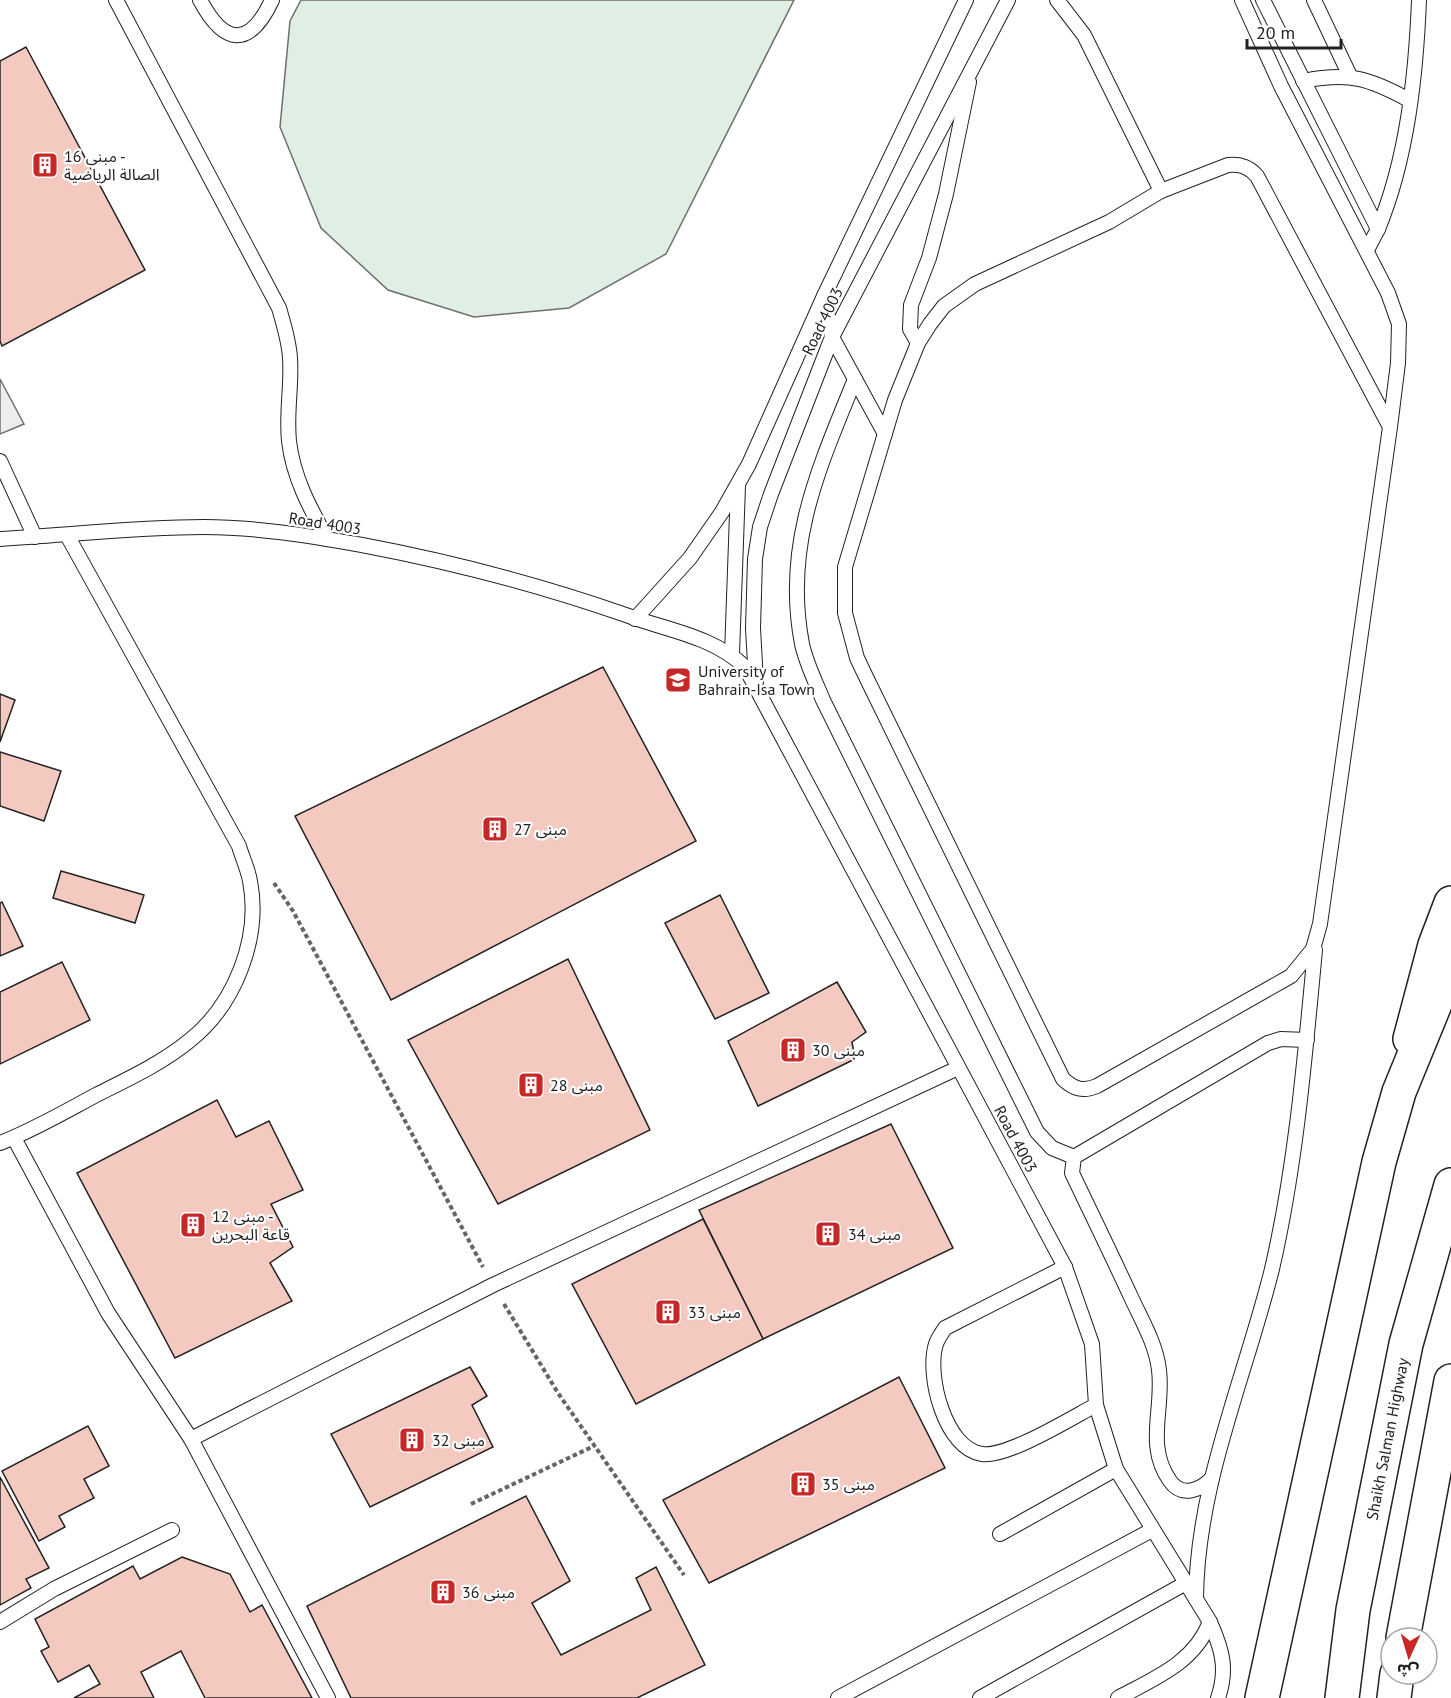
<svg xmlns="http://www.w3.org/2000/svg" width="1451" height="1698" font-family="'PT Sans','Noto Sans Arabic',sans-serif">
  <style>
    .pitch { fill: #e0efe3; stroke: #6f6f6f; stroke-width: 1.5 }
    .parking { fill: #ededed; stroke: #6f6f6f; stroke-width: 1.5 }
    .building { fill: #f3c9c0; stroke: #222; stroke-width: 1.5 }
    .lines { fill: none; stroke-linecap: round; stroke-linejoin: round }
    .service-casing { stroke: #222; stroke-width: 16 }
    .tertiary-casing { stroke: #222; stroke-width: 36 }
    .primary-casing { stroke: #222; stroke-width: 36 }
    .path { stroke: #646464; stroke-width: 4; stroke-dasharray: 4.5 3; stroke-linecap: butt }
    .service { stroke: #fff; stroke-width: 14 }
    .tertiary { stroke: #fff; stroke-width: 33 }
    .primary { stroke: #fff; stroke-width: 33 }
    .labels { text-anchor: middle; dominant-baseline: central; stroke-width: 4.5; stroke-linejoin: round; paint-order: stroke }
    .poi-label { font-size: 16px; fill: #222; stroke: #fff; text-anchor: start }
    .street-label { font-size: 16px; fill: #222; stroke: #fff }
  </style>
  <rect width="100%" height="100%" fill="#fff"/>
  <path class="pitch" d="M301,0H794L666,254L569,308L474,317L388,290L321,228L280,127L290,21Z"/>
  <path class="parking" d="M0,379L24,424L0,434Z"/>
  <g class="building">
    <path d="M26,47L145,270L2,346L0,341V61Z"/>
    <path d="M603,667L696,841L391,1000L295,816Z"/>
    <path d="M0,694L15,700L0,742Z"/>
    <path d="M0,752L61,771L44,821L0,806Z"/>
    <path d="M61,871L144,895L135,923L53,898Z"/>
    <path d="M720,895L769,993L715,1019L665,923Z"/>
    <path d="M2,902L23,946L0,956V903Z"/>
    <path d="M568,959L650,1130L498,1204L408,1040Z"/>
    <path d="M62,962L90,1020L0,1064V992Z"/>
    <path d="M837,982L866,1032L852,1042L855,1059L758,1106L728,1041Z"/>
    <path d="M217,1100L236,1137L269,1121L303,1190L271,1204L293,1247L270,1263L292,1301L175,1358L77,1173Z"/>
    <path d="M891,1124L953,1248L763,1339L699,1210Z"/>
    <path d="M703,1219L763,1339L636,1404L572,1284Z"/>
    <path d="M470,1367L487,1396L472,1405L493,1447L370,1507L331,1434Z"/>
    <path d="M899,1377L945,1468L709,1583L663,1500Z"/>
    <path d="M88,1426L109,1466L84,1479L94,1498L59,1516L65,1527L39,1541L2,1471Z"/>
    <path d="M0,1477L49,1568L26,1579L31,1588L0,1605Z"/>
    <path d="M526,1496L570,1581L532,1603L561,1655L651,1610L636,1578L656,1567L705,1665L637,1698H351L307,1606Z"/>
    <path d="M182,1557L230,1574L250,1612L262,1605L312,1698H205L181,1651L141,1672L154,1698H74L100,1684L89,1665L58,1682L41,1651L49,1647L35,1619L133,1566L140,1579Z"/>
  </g>
  <g class="lines">
    <defs>
      <g id="service">
        <path d="M116,0L279,308C284,325 289,341 290,358C292,385 286,413 289,441C293,477 310,508 327,539"/>
        <path d="M200,0C224,45 249,49 272,0"/>
        <path d="M1057,0L1084,35L1161,191"/>
        <path d="M1242,0L1281,86L1388,293L1399,324L1398,363L1390,427L1320,924L1313,949L1291,976L1097,1086C1083,1092 1074,1089 1063,1079L867,679L857,658L845,613V567L895,400L918,343L930,324L944,306L975,284L1109,222L1161,191L1228,165C1241,164 1249,167 1257,176L1390,427"/>
        <path d="M1263,0L1378,229L1367,250"/>
        <path d="M1314,0L1350,76"/>
        <path d="M1303,81C1349,72 1369,78 1409,100"/>
        <path d="M1378,229C1407,159 1416,76 1419,0"/>
        <path d="M824,296L832,337L885,434"/>
        <path d="M918,343L910,329L911,305L929,258L946,194L969,82"/>
        <path d="M855,379C819,468 783,545 802,644C806,663 816,683 823,700L1037,1132L1052,1148L1074,1157"/>
        <path d="M0,461L35,537"/>
        <path d="M0,539C68,535 136,527 204,527C257,527 310,536 362,545C452,562 540,585 626,615C666,630 713,636 745,667L1065,1267L1092,1344L1096,1405L1116,1469L1210,1622C1222,1649 1228,1669 1218,1698"/>
        <path d="M635,619L690,558L722,512L749,464L824,296L966,0"/>
        <path d="M732,654L738,486"/>
        <path d="M756,682L753,628L755,559L760,527L771,494L832,337L1008,0"/>
        <path d="M14,1138L108,1313L191,1439L328,1698"/>
        <path d="M0,1143C34,1130 66,1111 98,1094C130,1078 162,1063 189,1041C235,1005 261,938 250,881C248,869 242,857 239,846L67,535"/>
        <path d="M1065,1267L945,1328C942,1333 938,1338 936,1344C926,1375 945,1449 982,1454C1007,1458 1073,1417 1096,1405"/>
        <path d="M191,1439L493,1285L958,1068"/>
        <path d="M1212,1478C1201,1490 1182,1498 1170,1481C1145,1446 1164,1409 1159,1370C1156,1344 1142,1321 1131,1297C1112,1256 1092,1215 1072,1173L1074,1157L1268,1043L1281,1039L1307,1040"/>
        <path d="M1000,1534L1116,1469"/>
        <path d="M1196,1599C1197,1484 1245,1378 1272,1269C1296,1165 1305,1056 1315,950"/>
        <path d="M0,1622L54,1589L172,1530"/>
        <path d="M838,1698L1152,1530"/>
        <path d="M980,1698L1186,1583"/>
        <path d="M1118,1698C1155,1678 1194,1663 1210,1622"/>
      </g>
      <path id="tertiary" d="M1410,1039L1435,945L1451,903"/>
      <g id="primary">
        <path d="M1403,1638L1451,1381"/>
        <path d="M1262,1698L1379,1162L1399,1092L1451,965"/>
        <path d="M1342,1698L1353,1610L1406,1344L1451,1185"/>
        <path d="M1394,1698L1397,1674"/>
      </g>
    </defs>
    <use href="#service" class="service-casing"/>
    <use href="#tertiary" class="tertiary-casing"/>
    <use href="#primary" class="primary-casing"/>
    <g class="path">
      <path d="M274,883L293,911L483,1267"/>
      <path d="M504,1304L558,1393L684,1575"/>
      <path d="M471,1504L594,1446"/>
    </g>
    <use href="#service" class="service"/>
    <use href="#tertiary" class="tertiary"/>
    <use href="#primary" class="primary"/>
  </g>
  <defs>
    <symbol id="building-square" viewBox="-11 -11 22 22"><rect x="-9" y="-9" width="18" height="18" rx="4" fill="#c62828" stroke="#fff"/><path d="M-4-6H4V6H1V3H-1V6H-4ZM-2.5-4.3h1.7v1.8h-1.7ZM.8-4.3h1.7v1.8H.8ZM-2.5-1h1.7V.8h-1.7ZM.8-1h1.7V.8H.8Z" fill="#fff"/></symbol>
    <symbol id="school-square" viewBox="-11 -11 22 22"><rect x="-9" y="-9" width="18" height="18" rx="4" fill="#c62828" stroke="#fff"/><path d="M0-5L7-2L0 1L-7-2ZM-4 1L0 2.5L4 1V4Q0 6-4 4Z" fill="#fff"/></symbol>
  </defs>
  <g fill-rule="evenodd">
    <use href="#building-square" x="30" y="150" width="30" height="30"/>
    <use href="#school-square" x="663" y="665" width="30" height="30"/>
    <use href="#building-square" x="480" y="814" width="30" height="30"/>
    <use href="#building-square" x="778" y="1035" width="30" height="30"/>
    <use href="#building-square" x="516" y="1070" width="30" height="30"/>
    <use href="#building-square" x="178" y="1210" width="30" height="30"/>
    <use href="#building-square" x="813" y="1219" width="30" height="30"/>
    <use href="#building-square" x="653" y="1297" width="30" height="30"/>
    <use href="#building-square" x="397" y="1425" width="30" height="30"/>
    <use href="#building-square" x="788" y="1469" width="30" height="30"/>
    <use href="#building-square" x="428" y="1577" width="30" height="30"/>
  </g>
  <g class="labels">
    <g class="poi-label">
      <text x="64" y="156">مبنى 16 -<tspan x="64" dy="18">الصالة الرياضية</tspan></text>
      <text x="698" y="671">University of<tspan x="698" dy="18">Bahrain-Isa Town</tspan></text>
      <text x="514" y="829">مبنى 27</text>
      <text x="812" y="1050">مبنى 30</text>
      <text x="550" y="1085">مبنى 28</text>
      <text x="212" y="1216">مبنى 12 -<tspan x="212" dy="18">قاعة البحرين</tspan></text>
      <text x="848" y="1234">مبنى 34</text>
      <text x="688" y="1312">مبنى 33</text>
      <text x="432" y="1440">مبنى 32</text>
      <text x="822" y="1484">مبنى 35</text>
      <text x="462" y="1592">مبنى 36</text>
    </g>
    <g class="street-label">
      <text transform="translate(822 321) rotate(-64)">Road 4003</text>
      <text transform="translate(325 523) rotate(9)">Road 4003</text>
      <text transform="translate(1016 1139) rotate(62)">Road 4003</text>
      <text transform="translate(1387 1439) rotate(-79)">Shaikh Salman Highway</text>
    </g>
  </g>
  <g transform="translate(1409 1656) rotate(184)"><circle r="28" fill="#ffffff" stroke="#a7a7a7" stroke-width="1.5"/>
  <path d="M0-4.5L10 22L0 15L-10 22Z" fill="#c62828"/>
  <text y="-9" font-size="16" font-weight="bold" text-anchor="middle" fill="#222222">ش</text>
  </g>
  <path d="M1247 39v9h94v-9" fill="none" stroke="#222222" stroke-width="3"/>
  <text x="1256" y="39" font-size="18" fill="#222222" stroke="#ffffff" stroke-width="4.5" paint-order="stroke">20 m</text>
</svg>
